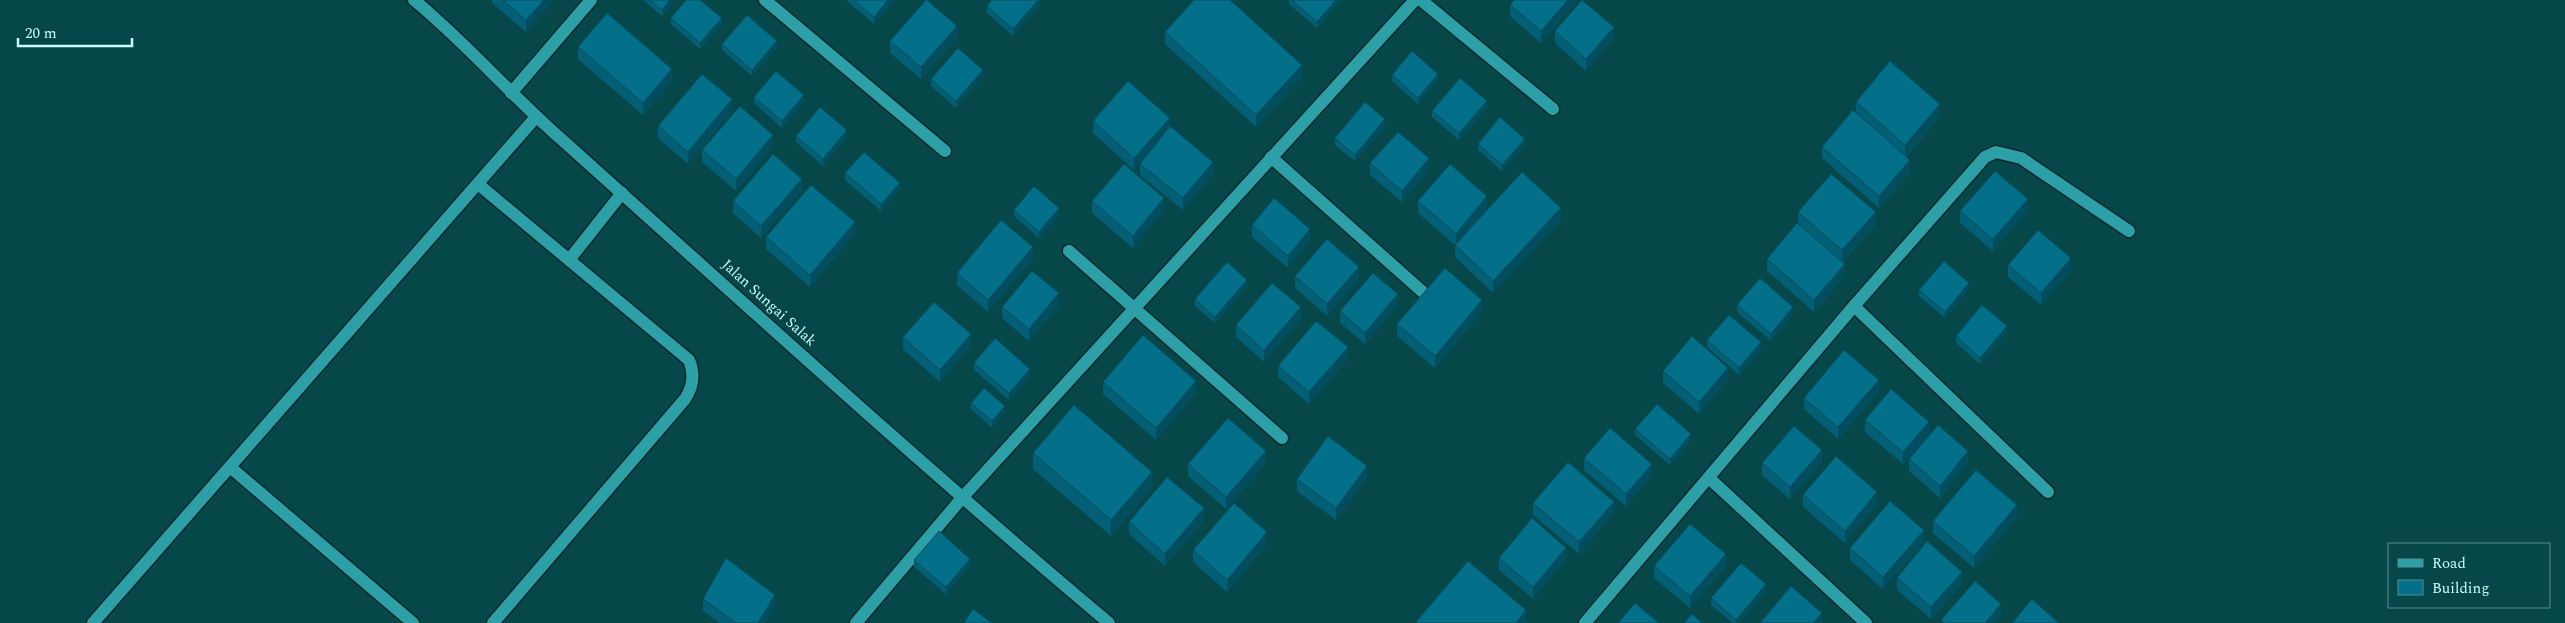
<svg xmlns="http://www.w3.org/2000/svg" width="2565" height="623" font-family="Spectral,serif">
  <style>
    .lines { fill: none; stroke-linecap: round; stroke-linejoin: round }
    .minor-casing { stroke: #072a2c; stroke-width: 15 }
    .minor { stroke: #2ca0a6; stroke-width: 12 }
    .wall { fill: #035f75 }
    .shaded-wall { fill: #024e5f }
    .building { fill: #036f88; stroke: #024e5f }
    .labels { text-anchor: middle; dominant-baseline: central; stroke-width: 4; stroke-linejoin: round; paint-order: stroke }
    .street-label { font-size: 15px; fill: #cafafd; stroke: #06474a }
  </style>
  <rect width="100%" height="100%" fill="#06474a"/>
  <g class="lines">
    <defs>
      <g id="minor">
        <path d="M414,0C466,43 510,94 560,138C742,301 922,466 1109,623"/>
        <path d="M765,0L945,151"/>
        <path d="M1421,0L1553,109"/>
        <path d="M511,93L591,0"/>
        <path d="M1271,157L1425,294"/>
        <path d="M478,184L689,360C695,374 693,387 685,399L493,623"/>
        <path d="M1069,251L1282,438"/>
        <path d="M569,260L622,193"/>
        <path d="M1854,306L2048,492"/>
        <path d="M230,467L413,623"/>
        <path d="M1709,478L1866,623"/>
        <path d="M93,623L536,117"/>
        <path d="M856,623L962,498L1415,0"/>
        <path d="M1585,623L1854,306L1985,157L1996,152L2021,158L2129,231"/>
      </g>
    </defs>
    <use href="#minor" class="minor-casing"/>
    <use href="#minor" class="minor"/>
  </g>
  <g class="wall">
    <path d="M492,0H554L526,32L492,3Z"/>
    <path d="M643,0H675L662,16Z"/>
    <path d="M846,0H894L874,24Z"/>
    <path d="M1040,0V5L1013,36L987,13V6Z"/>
    <path d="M1289,0H1341L1317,28L1289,4Z"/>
    <path d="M1578,0L1541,43L1510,16V5Z"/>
    <path d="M671,18L722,25L700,49L671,24Z"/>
    <path d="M1555,31L1614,39L1586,71L1555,43Z"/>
    <path d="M1165,32L1302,77L1256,127L1165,44Z"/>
    <path d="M957,38L921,79L890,53V41Z"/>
    <path d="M722,44L777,47L752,76L722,50Z"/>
    <path d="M578,47L672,81L643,115L578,59Z"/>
    <path d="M1392,75L1438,80L1418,104L1392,81Z"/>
    <path d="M983,76L956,108L931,86V79Z"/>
    <path d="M754,97L804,101L782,128L754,103Z"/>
    <path d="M1856,102L1940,116L1906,157L1910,172L1879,208L1822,158V147L1856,113Z"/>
    <path d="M1487,108L1459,140L1432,117V111Z"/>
    <path d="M732,111L688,164L658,138V126Z"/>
    <path d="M1093,121L1170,127L1213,174L1183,210L1140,175V164L1143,159L1134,170L1093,133Z"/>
    <path d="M1385,126L1355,161L1335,145V138Z"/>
    <path d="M796,136L847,137L823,166L796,142Z"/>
    <path d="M1478,144L1525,145L1502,171L1478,150Z"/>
    <path d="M773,147L736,191L702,162V150Z"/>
    <path d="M1370,163L1429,170L1402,202L1370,175Z"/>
    <path d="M845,173L900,189L881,211L845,180Z"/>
    <path d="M802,191L761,238L733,213V201Z"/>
    <path d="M1092,201L1164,210L1133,248L1092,213Z"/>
    <path d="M1418,201L1487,208L1476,222L1561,220L1493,293L1455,257V245L1418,213Z"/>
    <path d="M1014,210L1059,215L1039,238L1014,216Z"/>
    <path d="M1960,211H2028L1993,251L1960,223Z"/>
    <path d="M1798,212L1876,224L1843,262L1845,276L1814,312L1767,271V259L1798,223Z"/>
    <path d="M1252,225L1310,241L1288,268L1252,237Z"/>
    <path d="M855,234L810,287L766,249V237Z"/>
    <path d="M1033,259L988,312L957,285V273Z"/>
    <path d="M2008,265L2071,270L2041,305L2008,277Z"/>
    <path d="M1295,276L1359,279L1327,316L1295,288Z"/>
    <path d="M1247,286L1215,323L1195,306V299Z"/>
    <path d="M1969,289L1945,318L1919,296V290Z"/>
    <path d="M1059,305L1029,341L1002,318V307Z"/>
    <path d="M1737,305L1793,314L1771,341L1737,312Z"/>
    <path d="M1398,306L1365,344L1340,323V311Z"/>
    <path d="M1482,312L1435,368L1397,336V324Z"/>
    <path d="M1301,319L1264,362L1236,337V325Z"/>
    <path d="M2007,332L1980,364L1956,343V336Z"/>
    <path d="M903,337L971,346L940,382L903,349Z"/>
    <path d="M1707,340L1761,349L1739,375L1707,347Z"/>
    <path d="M1348,359L1309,404L1278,377V366Z"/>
    <path d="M974,363L1030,375L1009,400L974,370Z"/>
    <path d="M1663,371L1728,379L1699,414L1663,383Z"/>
    <path d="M1103,382L1196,393L1156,440L1103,394Z"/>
    <path d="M1879,392L1838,439L1804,409V398Z"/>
    <path d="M971,403L1005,412L992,428L971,409Z"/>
    <path d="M1865,420L1929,434L1903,464L1865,432Z"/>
    <path d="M1635,429L1691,440L1670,465L1635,435Z"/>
    <path d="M1033,453L1152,488L1111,536L1033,469Z"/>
    <path d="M1584,458L1652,475L1626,506L1584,470Z"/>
    <path d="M1909,459L1968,463L1940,498L1909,471Z"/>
    <path d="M1822,462L1790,499L1762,475V463Z"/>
    <path d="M1266,463L1226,509L1188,476V464Z"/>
    <path d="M1367,478L1336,520L1297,491V479Z"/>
    <path d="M1803,495L1877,504L1845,543L1803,507Z"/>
    <path d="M1533,503L1614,514L1579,554L1533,515Z"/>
    <path d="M2017,517L1974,568L1933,533V521Z"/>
    <path d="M1204,520L1165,566L1129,534V522Z"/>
    <path d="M1924,542L1883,589L1850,560V548Z"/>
    <path d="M1267,544L1227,592L1193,562V550Z"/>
    <path d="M1499,558L1566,560L1533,599L1499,570Z"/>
    <path d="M914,560L970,565L946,594L914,567Z"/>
    <path d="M1654,566H1726L1690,608L1654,578Z"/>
    <path d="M1897,578L1962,583L1931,619L1897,590Z"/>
    <path d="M1766,591L1739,623H1733L1711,605V598Z"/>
    <path d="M703,599L775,607L765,623H720L703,611Z"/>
  </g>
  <g class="shaded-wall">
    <path d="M544,0H554L526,32V20Z"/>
    <path d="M670,0H675L662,16V10Z"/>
    <path d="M888,0H894L874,24V17Z"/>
    <path d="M1038,0H1040V5L1013,36V29Z"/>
    <path d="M1336,0H1341L1317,28V22Z"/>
    <path d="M1568,0H1578L1541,43V31Z"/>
    <path d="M722,18V25L700,49V43Z"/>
    <path d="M957,26V38L921,79V67Z"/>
    <path d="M1614,27V39L1586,71V59Z"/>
    <path d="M777,41V47L752,76V70Z"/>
    <path d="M1302,65V77L1256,127V115Z"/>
    <path d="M672,69V81L643,115V103Z"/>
    <path d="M983,70V76L956,108V101Z"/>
    <path d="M1438,74V80L1418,104V98Z"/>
    <path d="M804,95V101L782,128V121Z"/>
    <path d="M732,99V111L688,164V152Z"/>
    <path d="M1487,101V108L1459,140V133Z"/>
    <path d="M1940,104V116L1905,157V145Z"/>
    <path d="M1170,118V130L1134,170V158Z"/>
    <path d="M1385,119V126L1355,161V155Z"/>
    <path d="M847,130V137L823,166V159Z"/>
    <path d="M773,135V147L736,191V179Z"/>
    <path d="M1525,139V145L1502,171V165Z"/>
    <path d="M1429,158V170L1402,202V191Z"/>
    <path d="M1910,160V172L1879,208V196Z"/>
    <path d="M1213,162V174L1183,210V198Z"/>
    <path d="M802,179V191L761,238V226Z"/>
    <path d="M900,183V189L881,211V204Z"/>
    <path d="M1487,196V208L1456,246V234Z"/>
    <path d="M1164,198V210L1133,248V236Z"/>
    <path d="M2028,199V211L1993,251V239Z"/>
    <path d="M1059,208V215L1039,238V232Z"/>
    <path d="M1561,208V220L1493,293V281Z"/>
    <path d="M1876,212V224L1842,262V250Z"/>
    <path d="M855,222V234L810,287V275Z"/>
    <path d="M1310,229V241L1288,268V256Z"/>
    <path d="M1033,247V259L988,312V300Z"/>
    <path d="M2071,258V270L2041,305V293Z"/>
    <path d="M1845,264V276L1814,312V300Z"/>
    <path d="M1359,267V279L1327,316V304Z"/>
    <path d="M1247,280V286L1215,323V317Z"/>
    <path d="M1969,283V289L1945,318V312Z"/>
    <path d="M1059,293V305L1029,341V329Z"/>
    <path d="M1398,294V306L1365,344V333Z"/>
    <path d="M1482,300V312L1435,368V356Z"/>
    <path d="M1301,307V319L1264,362V350Z"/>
    <path d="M1793,307V314L1771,341V334Z"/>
    <path d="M2007,326V332L1980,364V358Z"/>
    <path d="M971,334V346L940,382V370Z"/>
    <path d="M1761,342V349L1739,375V368Z"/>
    <path d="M1348,347V359L1309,404V392Z"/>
    <path d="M1728,368V379L1699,414V402Z"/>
    <path d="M1030,369V375L1009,400V393Z"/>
    <path d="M1879,380V392L1838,439V427Z"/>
    <path d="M1196,381V393L1156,440V428Z"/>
    <path d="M1005,406V412L992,428V421Z"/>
    <path d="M1929,422V434L1903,464V452Z"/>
    <path d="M1691,434V440L1670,465V459Z"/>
    <path d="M1822,450V462L1790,499V487Z"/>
    <path d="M1266,451V463L1226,509V497Z"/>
    <path d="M1968,451V463L1940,498V486Z"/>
    <path d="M1652,464V475L1626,506V494Z"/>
    <path d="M1367,466V478L1336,520V508Z"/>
    <path d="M1152,472V488L1111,536V520Z"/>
    <path d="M1877,492V504L1845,543V531Z"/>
    <path d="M1614,502V514L1579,554V542Z"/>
    <path d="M2017,505V517L1974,568V556Z"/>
    <path d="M1204,508V520L1165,566V554Z"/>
    <path d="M1924,530V542L1883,589V577Z"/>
    <path d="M1267,532V544L1227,592V580Z"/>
    <path d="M1566,548V560L1533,599V587Z"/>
    <path d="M1726,554V566L1690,608V596Z"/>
    <path d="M970,559V565L946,594V587Z"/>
    <path d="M1962,572V583L1931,619V607Z"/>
    <path d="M1766,584V591L1739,623H1736V620Z"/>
    <path d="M775,595V607L765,623H758Z"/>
    <path d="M2001,604V616L1995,623H1985Z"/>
    <path d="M1526,610V623H1516Z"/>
    <path d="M1822,613V623H1813Z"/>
  </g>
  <g class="building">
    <path d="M503,0H544L526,20Z"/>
    <path d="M650,0H670L662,10Z"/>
    <path d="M686,0H700L722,18L700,43L671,18Z"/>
    <path d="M853,0H888L874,17Z"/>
    <path d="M926,0H927L957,26L921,67L890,41Z"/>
    <path d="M992,0H1038L1013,29L987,6Z"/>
    <path d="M1194,0H1230L1302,65L1256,115L1165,32Z"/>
    <path d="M1292,0H1336L1317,22Z"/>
    <path d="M1514,0H1568L1541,31L1510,5Z"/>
    <path d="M1582,0L1614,27L1586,59L1555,31Z"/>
    <path d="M607,13L672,69L643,103L578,47Z"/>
    <path d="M747,15L777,41L752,70L722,44Z"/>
    <path d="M958,48L983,70L956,101L931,79Z"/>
    <path d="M1412,51L1438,74L1418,98L1392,75Z"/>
    <path d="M1890,61L1940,104L1905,145L1856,102Z"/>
    <path d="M776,71L804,95L782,121L754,97Z"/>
    <path d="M702,74L732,99L688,152L658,126Z"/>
    <path d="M1460,78L1487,101L1459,133L1432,111Z"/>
    <path d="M1128,81L1170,118L1134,158L1093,121Z"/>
    <path d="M1365,102L1385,119L1355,155L1335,138Z"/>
    <path d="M740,106L773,135L736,179L702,150Z"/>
    <path d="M820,107L847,130L823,159L796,136Z"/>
    <path d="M1853,110L1910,160L1879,196L1822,147Z"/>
    <path d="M1500,117L1525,139L1502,165L1478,144Z"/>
    <path d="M1170,126L1213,162L1183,198L1140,164Z"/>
    <path d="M1398,132L1429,158L1402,191L1370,163Z"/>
    <path d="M864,152L900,183L881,204L845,173Z"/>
    <path d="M773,154L802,179L761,226L733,201Z"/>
    <path d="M1124,164L1164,198L1133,236L1092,201Z"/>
    <path d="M1450,164L1487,196L1456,234L1418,201Z"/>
    <path d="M1995,171L2028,199L1993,239L1960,211Z"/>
    <path d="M1522,172L1561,208L1493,281L1455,245Z"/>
    <path d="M1831,174L1876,212L1842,250L1798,212Z"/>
    <path d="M811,185L855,222L810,275L766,237Z"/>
    <path d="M1034,186L1059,208L1039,232L1014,210Z"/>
    <path d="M1274,198L1310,229L1288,256L1252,225Z"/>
    <path d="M1001,220L1033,247L988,300L957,273Z"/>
    <path d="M1797,223L1845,264L1814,300L1767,259Z"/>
    <path d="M2038,230L2071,258L2041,293L2008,265Z"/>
    <path d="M1327,239L1359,267L1327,304L1295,276Z"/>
    <path d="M1944,261L1969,283L1945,312L1919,290Z"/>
    <path d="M1227,262L1247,280L1215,317L1195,299Z"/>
    <path d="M1445,268L1482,300L1435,356L1397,324Z"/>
    <path d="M1032,271L1059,293L1029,329L1002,307Z"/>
    <path d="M1373,273L1398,294L1365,333L1340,311Z"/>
    <path d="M1760,278L1793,307L1771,334L1737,305Z"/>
    <path d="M1272,283L1301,307L1264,350L1236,325Z"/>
    <path d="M934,302L971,334L940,370L903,337Z"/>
    <path d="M1982,305L2007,326L1980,358L1956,336Z"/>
    <path d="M1729,315L1761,342L1739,368L1707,340Z"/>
    <path d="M1316,321L1348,347L1309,392L1278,366Z"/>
    <path d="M1143,335L1196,381L1156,428L1103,382Z"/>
    <path d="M1692,336L1728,368L1699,402L1663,371Z"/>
    <path d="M995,338L1030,369L1009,393L974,363Z"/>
    <path d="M1844,350L1879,380L1838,427L1804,398Z"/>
    <path d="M984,388L1005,406L992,421L971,403Z"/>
    <path d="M1891,389L1929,422L1903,452L1865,420Z"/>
    <path d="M1657,404L1691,434L1670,459L1635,429Z"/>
    <path d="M1074,405L1152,472L1111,520L1033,453Z"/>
    <path d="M1228,418L1266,451L1226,497L1188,464Z"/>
    <path d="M1938,425L1968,451L1940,486L1909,459Z"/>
    <path d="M1794,426L1822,450L1790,487L1762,463Z"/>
    <path d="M1610,428L1652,464L1626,494L1584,458Z"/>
    <path d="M1328,436L1367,466L1336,508L1297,479Z"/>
    <path d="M1836,456L1877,492L1845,531L1803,495Z"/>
    <path d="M1568,462L1614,502L1579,542L1533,503Z"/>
    <path d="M1976,470L2017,505L1974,556L1933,521Z"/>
    <path d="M1167,477L1204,508L1165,554L1129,522Z"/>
    <path d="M1890,501L1924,530L1883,577L1850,548Z"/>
    <path d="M1234,503L1267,532L1227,580L1193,550Z"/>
    <path d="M1532,518L1566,548L1533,587L1499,558Z"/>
    <path d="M1690,524L1726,554L1690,596L1654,566Z"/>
    <path d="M939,531L970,559L946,587L914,560Z"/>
    <path d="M1927,541L1962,572L1931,607L1897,578Z"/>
    <path d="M726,558L775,595L758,623H736L703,599Z"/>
    <path d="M1468,561L1526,610L1516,623H1415Z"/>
    <path d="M1741,563L1766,584L1736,620L1711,598Z"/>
    <path d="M1975,581L2001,604L1985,623H1944L1941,620Z"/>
    <path d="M1791,586L1822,613L1813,623H1760Z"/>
    <path d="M2032,599L2059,623H2012Z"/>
    <path d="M1635,603L1659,623H1618Z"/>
    <path d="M973,609L992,623H964Z"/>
    <path d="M1692,614L1702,623H1684Z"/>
  </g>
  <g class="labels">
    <g class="street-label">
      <text transform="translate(769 303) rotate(42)">Jalan Sungai Salak</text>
    </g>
  </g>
  <rect x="2388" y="543" width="162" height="65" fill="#06474a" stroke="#548f92"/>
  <rect x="2398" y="559" width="25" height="8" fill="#2ca0a6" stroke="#548f92"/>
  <text x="2432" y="568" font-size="15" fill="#cafafd">Road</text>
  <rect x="2398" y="580" width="25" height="15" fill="#036f88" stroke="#548f92"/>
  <text x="2432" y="593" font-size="15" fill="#cafafd">Building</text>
  <path d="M18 38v8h114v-8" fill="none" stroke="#cafafd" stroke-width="2.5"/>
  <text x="25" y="38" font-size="15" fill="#cafafd" stroke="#06474a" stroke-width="4" paint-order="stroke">20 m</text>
</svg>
